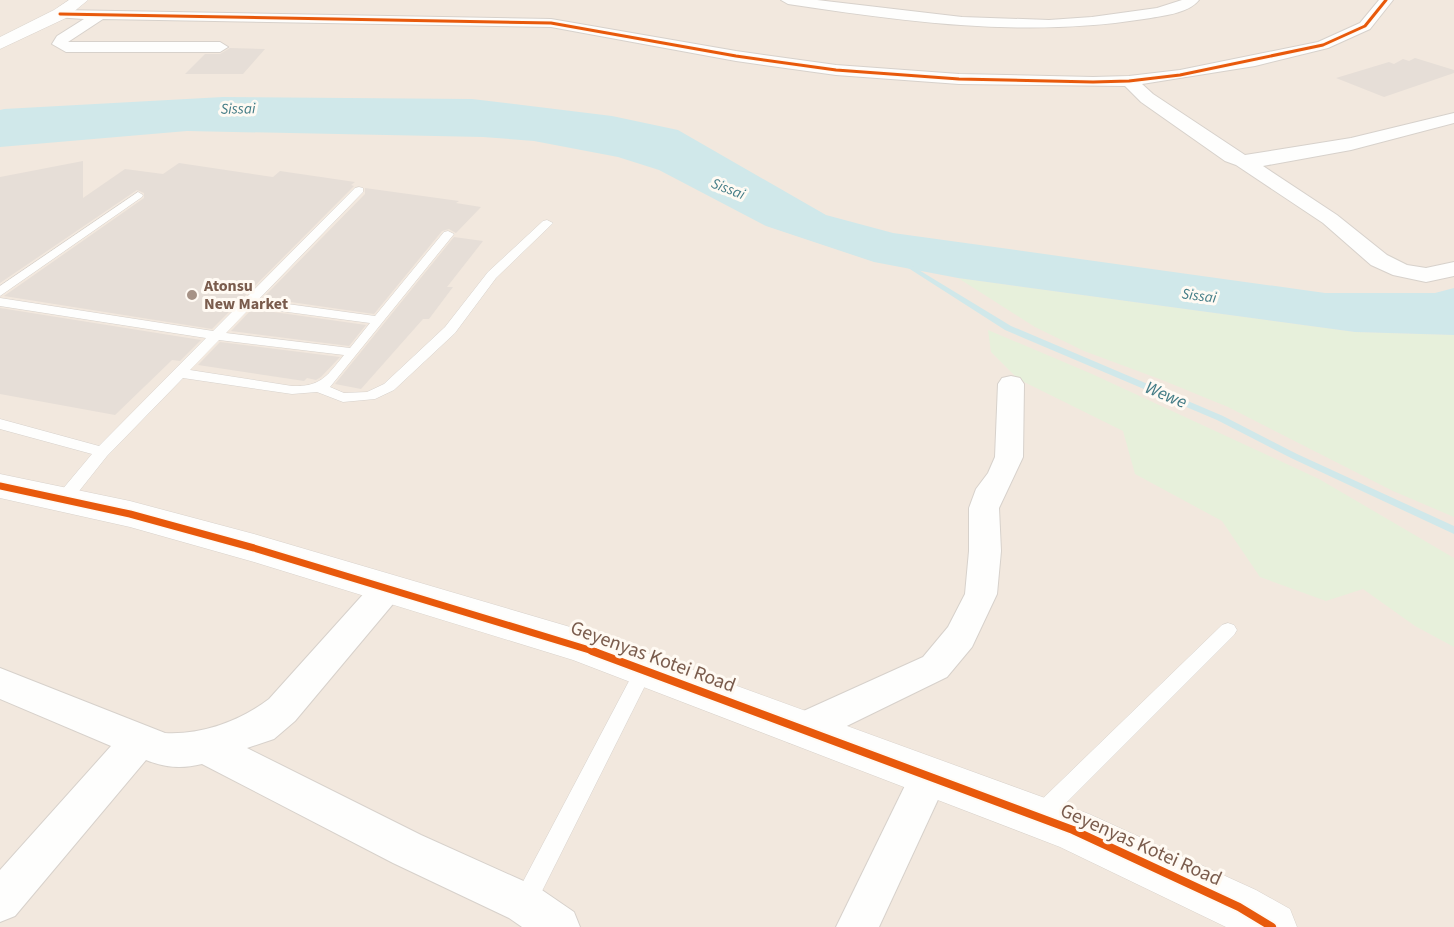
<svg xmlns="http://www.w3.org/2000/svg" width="1454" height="927" font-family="'Source Sans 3',sans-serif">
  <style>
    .residential { fill: #f2e8de }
    .green { fill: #e7f0db }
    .water { fill: #d0e8ea }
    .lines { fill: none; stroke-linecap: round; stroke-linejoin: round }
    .stream { fill: #d0e8ea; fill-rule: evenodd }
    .building { fill: #e6ded7 }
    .lane-casing { stroke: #d7d1cb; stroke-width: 1 }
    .street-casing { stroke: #d7d1cb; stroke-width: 2 }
    .secondary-casing { stroke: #d9d2cb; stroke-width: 1 }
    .lane { fill: #fefefd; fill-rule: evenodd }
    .street { fill: #fefefd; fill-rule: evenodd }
    .secondary { fill: #fefefd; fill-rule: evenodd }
    .cycleway-far2-casing { stroke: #fffaf3; stroke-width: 5 }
    .cycleway-far1-casing { stroke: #fffaf3; stroke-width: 10 }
    .cycleway-casing { stroke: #fffaf3; stroke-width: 12 }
    .cycleway-far2 { stroke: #e8590c; stroke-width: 3 }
    .cycleway-far1 { stroke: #e8590c; stroke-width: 7 }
    .cycleway { stroke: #e8590c; stroke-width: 8 }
    .poi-dot { fill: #a69286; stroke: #fffaf3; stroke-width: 2 }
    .labels { text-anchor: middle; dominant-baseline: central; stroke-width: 6; stroke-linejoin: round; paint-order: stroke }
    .far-water-label { font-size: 15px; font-style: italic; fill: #437c86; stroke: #fffaf3 }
    .poi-label { font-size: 16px; font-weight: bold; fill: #7a5c4d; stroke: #fffaf3; text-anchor: start }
    .water-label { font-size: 18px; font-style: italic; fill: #437c86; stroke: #fffaf3 }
    .near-street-label { font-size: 20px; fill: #7a5c4d; stroke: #fffaf3 }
  </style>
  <rect width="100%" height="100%" fill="#f9f5f0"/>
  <rect class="residential" x="0" y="0" width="1454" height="927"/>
  <g class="green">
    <path d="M958,278L1355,332L1454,335V517L1393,491L1228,407L1162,380L1084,351L1035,327Z"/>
    <path d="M988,330L1092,374L1319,479L1454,558V647L1415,626L1363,589L1326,601L1260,577L1222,521L1135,474L1123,431L1018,379L991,352Z"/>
  </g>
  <path class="water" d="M223,97L472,99L612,116L678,130L826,215L893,233L1325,293H1435L1454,288V335L1355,332L958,278L874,262L766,226L659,170L618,157L534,141L483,137L187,131L0,147V110L4,109Z"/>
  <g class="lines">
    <path class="stream" d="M904,261L1011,326L1223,416L1297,454L1454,526V534L1291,458L1217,420L1005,330L902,264V262Z"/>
  </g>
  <g class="building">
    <path d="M230,48L265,49L243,74H185L205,54H220Z"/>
    <path d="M1415,58L1454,70V73L1384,97L1336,78L1389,62L1394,64L1403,59L1409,61Z"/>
    <path d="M83,161V198L125,169L163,174L179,163L273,177L280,171L355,182L351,185L354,186L212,329L4,296L144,198V193L137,190L0,283V177Z"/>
    <path d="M365,188L459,201L456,203L481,207L456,233L449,229L442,231L374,314L263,298L365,194Z"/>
    <path d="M454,237L483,241L447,287H453L429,319H423L361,389L335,384Z"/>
    <path d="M0,308L201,340L180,361L172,360L115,415L0,394Z"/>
    <path d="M252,309L366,325L349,346L231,331Z"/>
    <path d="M220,342L340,357L321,377L316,380L307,378L304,381L198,365Z"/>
  </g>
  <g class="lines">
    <defs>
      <g id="lane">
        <path d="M359,187L363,188V192L258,300L375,316L444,232L448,231L454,234L330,387L344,393L367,392L384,384L445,327L488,272L543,221L547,220L553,223L496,278L455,333L394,390L375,399L343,402L317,392L292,394L183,378L107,456L68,505H56L54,501L56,497L92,454L0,429V419L99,446L206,338L0,306V298L213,331L355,188ZM251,307L370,323L350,348L226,333ZM219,340L344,355C327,376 321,387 292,386L190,370Z"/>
        <path d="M138,192L143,195L142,197L0,296V286Z"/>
        <path d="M1228,623L1234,625L1237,630L1234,635L1047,822L1040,825L1033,822L1030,815L1033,808L1222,625Z"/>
        <path d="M644,662L650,664L653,670L532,911L524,914L516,911L513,903L516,895L638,664Z"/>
      </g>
      <g id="street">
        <path d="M781,0H817L962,17L1049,20L1092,17L1157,8L1182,0H1199C1188,14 1161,16 1144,19C1024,38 907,22 788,4Z"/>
        <path d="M1379,0H1393L1370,29L1328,48L1255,66L1142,84L1153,94L1245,155L1351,138L1454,113V123L1351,150L1263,166L1337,215L1387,255L1407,265L1426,268L1454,262V276L1426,282L1393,275L1371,265L1323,223L1236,165L1225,161L1141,102L1125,86L959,84L836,75L736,61L551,27L103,19L68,42H220L228,47L220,52H66L52,44L57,36L84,19L55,17L53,14L60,10L551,19L736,51L836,65L959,74L1093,77L1129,76L1180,70L1318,42L1360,23Z"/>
        <path d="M1011,376L1020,378L1024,384L1023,457L999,508L1001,551L997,594L972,647L947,677L814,742L801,746L788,742L783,730L788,718L923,657L948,627L965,594L969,551V508L976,489L988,473L995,457L998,384L1002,378Z"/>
        <path d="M387,576L398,580L403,589L398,598L295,721L274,739L247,748L421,835L539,888L574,912L580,927H522L509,918L393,863L202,764C182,769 166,768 146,760L15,916L0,922V870L111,746L0,699V668L165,733C202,735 240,721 269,699L376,580Z"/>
        <path d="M929,760L943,765L948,778L879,927H836L915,765Z"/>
      </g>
      <g id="secondary">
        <path d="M69,0H88L66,18L0,49V37L54,10Z"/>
        <path d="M0,474L130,501L254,534L594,634L1089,814L1256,890L1290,909L1297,927H1226L1060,847L573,660L254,562L130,527L0,498Z"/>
      </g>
    </defs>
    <use href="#lane" class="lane-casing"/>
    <use href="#street" class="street-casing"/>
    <use href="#secondary" class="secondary-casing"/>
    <use href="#lane" class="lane"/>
    <use href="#street" class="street"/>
    <use href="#secondary" class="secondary"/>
    <defs>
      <path id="cycleway-far2" d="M60,14L551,23L736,56L836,70L959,79L1093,82L1129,81L1180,75L1323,45L1365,26L1386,0"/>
      <path id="cycleway-far1" d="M0,486L130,514L254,548L596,652"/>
      <path id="cycleway" d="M592,651L1073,830L1239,907L1272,927"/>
    </defs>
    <use href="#cycleway-far2" class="cycleway-far2-casing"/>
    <use href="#cycleway-far1" class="cycleway-far1-casing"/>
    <use href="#cycleway" class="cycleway-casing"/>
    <use href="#cycleway-far2" class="cycleway-far2"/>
    <use href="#cycleway-far1" class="cycleway-far1"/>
    <use href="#cycleway" class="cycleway"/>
  </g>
  <circle class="poi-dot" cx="192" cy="295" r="6"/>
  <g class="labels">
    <g class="far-water-label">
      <text transform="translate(238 109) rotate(-1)">Sissai</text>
      <text transform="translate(728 189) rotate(21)">Sissai</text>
      <text transform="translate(1199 296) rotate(7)">Sissai</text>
    </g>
    <g class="poi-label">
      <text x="204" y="286">Atonsu<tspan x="204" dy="18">New Market</tspan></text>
    </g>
    <g class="water-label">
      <text transform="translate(1166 395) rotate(23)">Wewe</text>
    </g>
    <g class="near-street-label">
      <text transform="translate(653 657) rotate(20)">Geyenyas Kotei Road</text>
      <text transform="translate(1141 845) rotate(24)">Geyenyas Kotei Road</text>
    </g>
  </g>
</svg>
